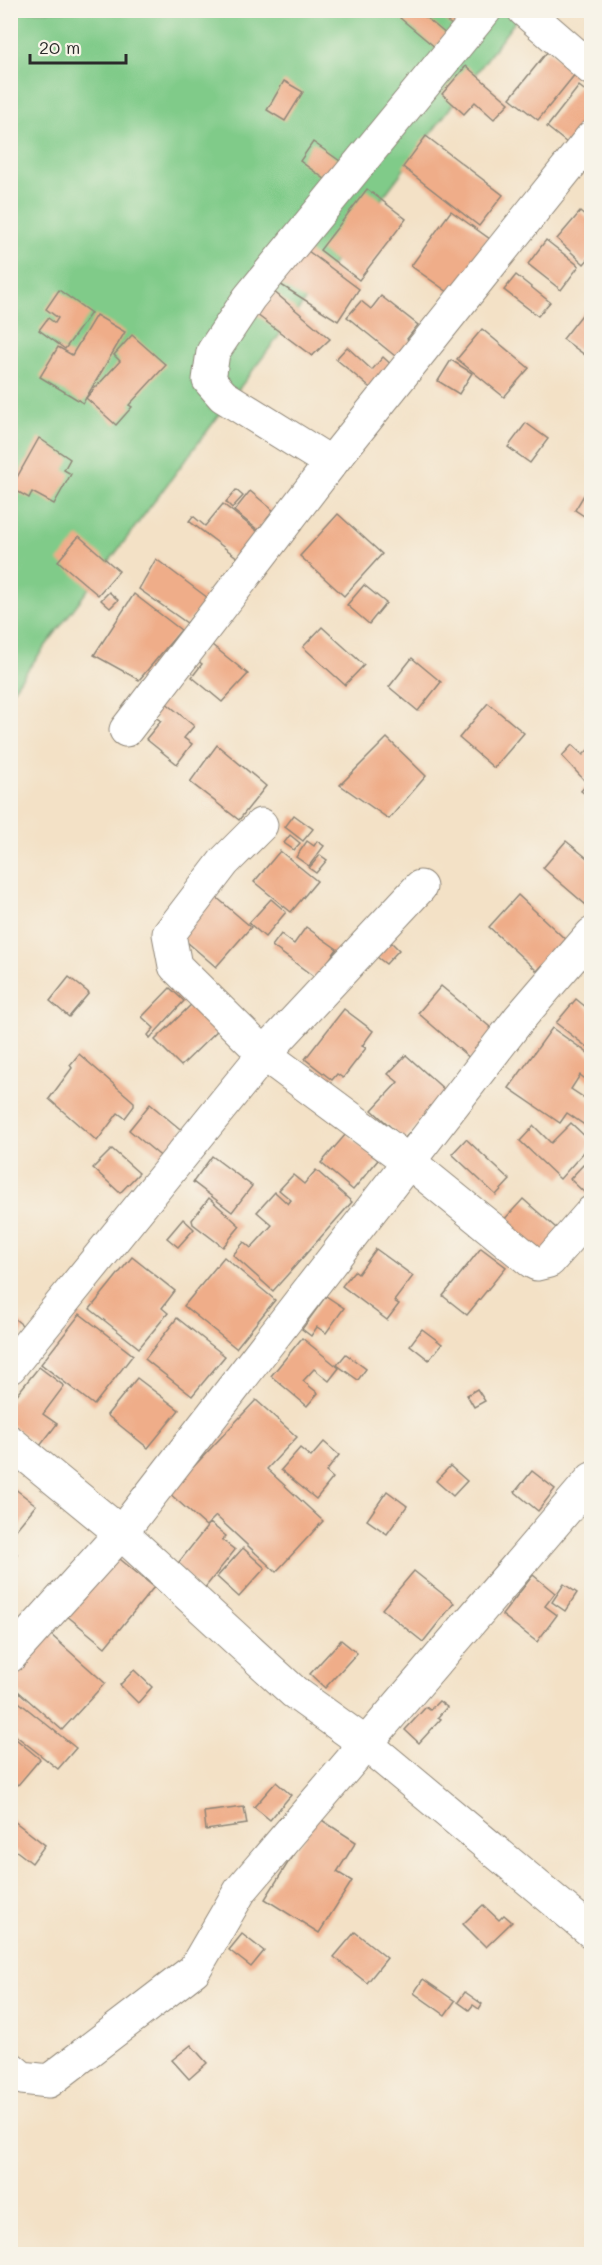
<svg xmlns="http://www.w3.org/2000/svg" width="602" height="2265" font-family="Mali,sans-serif">
  <style>
    .green { fill: #80cb89; stroke: #567b5a; stroke-width: 1.5 }
    .building { fill: #efad89 }
    .lines { fill: none; stroke-linecap: round; stroke-linejoin: round }
    .minor-casing { stroke: #8f8678; stroke-width: 35 }
    .minor { stroke: #fff; stroke-width: 33 }
  </style>
  <rect width="100%" height="100%" fill="#f7f3e8"/>
  <filter id="ink" filterUnits="userSpaceOnUse"><feTurbulence type="fractalNoise" baseFrequency=".0167" numOctaves="2"/><feDisplacementMap in="SourceGraphic" scale="12" xChannelSelector="R" yChannelSelector="G"/><feConvolveMatrix kernelMatrix="1 2 1 2 8 2 1 2 1" color-interpolation-filters="sRGB"/></filter>
  <filter id="wash" filterUnits="userSpaceOnUse"><feTurbulence type="fractalNoise" baseFrequency=".008" numOctaves="4" result="noise"/><feDisplacementMap in="SourceGraphic" scale="24" xChannelSelector="R" yChannelSelector="G"/><feGaussianBlur stdDeviation="1.35" result="paint"/><feColorMatrix in="noise" values="0 0 0 0 0 0 0 0 0 0 0 0 0 0 0 0 0 1.4 0 .05"/><feComposite in="paint" operator="in"/></filter>
  <g filter="url(#wash)">
    <rect width="100%" height="100%" fill="#f3e1c6"/>
    <path class="green" d="M11,11H523L11,692Z"/>
    <g id="blocks">
      <g class="building">
        <path d="M406,10H417L447,35L436,48L400,18Z"/>
        <path d="M431,10H468L456,28Z"/>
        <path d="M548,51L576,73L538,120L510,98Z"/>
        <path d="M466,66L509,103L494,119L475,102L464,114L442,94Z"/>
        <path d="M284,81L303,92L285,121L267,110Z"/>
        <path d="M579,86L592,96V122L572,147L547,127Z"/>
        <path d="M426,136L503,195L479,226L403,167Z"/>
        <path d="M313,142L347,166L333,185L300,161Z"/>
        <path d="M367,189L406,219L359,280L320,250Z"/>
        <path d="M451,211L494,242L455,297L411,266Z"/>
        <path d="M580,212L592,222V255L584,264L557,239Z"/>
        <path d="M546,240L579,266L561,290L528,264Z"/>
        <path d="M304,248L359,289L338,321L278,283Z"/>
        <path d="M516,275L550,302L538,316L504,290Z"/>
        <path d="M59,290L91,313L65,349L39,330L48,318L55,323L58,318L46,309Z"/>
        <path d="M272,290L330,339L312,356L253,312Z"/>
        <path d="M381,296L418,325L407,339L413,344L400,360L347,317L361,301L371,309Z"/>
        <path d="M592,302V360L563,339Z"/>
        <path d="M96,315L125,332L83,403L40,377L58,347L72,355Z"/>
        <path d="M482,329L529,368L504,397L457,359Z"/>
        <path d="M132,335L166,365L129,405L132,407L116,425L86,398L120,361L114,355Z"/>
        <path d="M347,347L372,370L383,357L395,368L375,392L336,359Z"/>
        <path d="M451,360L472,373L459,394L438,381Z"/>
        <path d="M526,423L548,439L530,463L508,447Z"/>
        <path d="M39,438L70,459L64,470L71,474L54,504L32,492L29,498L11,488Z"/>
        <path d="M236,490L243,496L232,508L226,502Z"/>
        <path d="M250,491L274,511L258,530L234,511Z"/>
        <path d="M584,495L592,499L590,520L575,510Z"/>
        <path d="M223,504L262,535L242,561L189,521L193,516L205,526Z"/>
        <path d="M338,514L382,554L344,596L300,556Z"/>
        <path d="M79,536L119,571L98,595L58,561Z"/>
        <path d="M156,559L208,598L187,623L139,589Z"/>
        <path d="M364,585L386,603L369,624L347,605Z"/>
        <path d="M109,592L118,600L110,608L101,600Z"/>
        <path d="M134,594L181,630L139,680L94,655Z"/>
        <path d="M322,627L364,665L345,685L303,647Z"/>
        <path d="M212,645L248,674L222,702L192,677L202,664L198,661Z"/>
        <path d="M412,658L441,682L418,711L389,687Z"/>
        <path d="M164,701L194,726L184,738L192,744L177,764L146,739L161,721L152,715Z"/>
        <path d="M488,703L524,733L494,768L459,738Z"/>
        <path d="M387,738L426,776L389,819L340,785Z"/>
        <path d="M217,745L266,786L239,820L190,782Z"/>
        <path d="M572,745L583,755L592,746V772L584,780L562,756Z"/>
        <path d="M592,779V799L581,791Z"/>
        <path d="M294,815L313,829L303,841L285,827Z"/>
        <path d="M290,835L300,843L294,850L284,843Z"/>
        <path d="M307,841L314,846L317,841L324,846L309,866L296,857Z"/>
        <path d="M566,841L592,862V910L543,868Z"/>
        <path d="M280,851L317,881L291,912L254,882Z"/>
        <path d="M320,855L327,860L316,873L309,868Z"/>
        <path d="M518,895L566,940L537,971L489,927Z"/>
        <path d="M215,896L251,927L216,967L180,936Z"/>
        <path d="M271,899L286,912L265,937L249,923Z"/>
        <path d="M306,927L337,949L316,978L272,946L281,934L294,944Z"/>
        <path d="M391,942L399,950L386,964L377,957Z"/>
        <path d="M69,977L89,993L69,1017L50,1001Z"/>
        <path d="M441,986L496,1032L472,1060L418,1013Z"/>
        <path d="M170,988L184,1001L150,1038L148,1035L154,1028L142,1017Z"/>
        <path d="M576,999L592,1012V1051L556,1023Z"/>
        <path d="M196,1000L222,1026L181,1066L155,1040Z"/>
        <path d="M344,1009L373,1031L362,1046L366,1048L343,1078L337,1074L332,1080L305,1059Z"/>
        <path d="M552,1028L592,1056V1076L588,1081L580,1075L571,1089L592,1103V1130L567,1113L560,1123L509,1088Z"/>
        <path d="M79,1054L134,1102V1106L125,1118L118,1113L97,1141L49,1099L72,1068L70,1065Z"/>
        <path d="M406,1055L447,1092L404,1139L372,1110L398,1082L388,1074Z"/>
        <path d="M150,1104L185,1133L164,1159L129,1130Z"/>
        <path d="M571,1123L592,1143L560,1179L520,1141L534,1126L551,1143Z"/>
        <path d="M346,1134L378,1160L353,1190L321,1163Z"/>
        <path d="M466,1139L510,1180L496,1195L452,1154Z"/>
        <path d="M112,1149L139,1173L120,1193L93,1168Z"/>
        <path d="M212,1156L252,1186L232,1212L193,1182Z"/>
        <path d="M583,1165L592,1173V1193L588,1196L570,1179Z"/>
        <path d="M316,1170L352,1202L273,1291L233,1255L244,1242L251,1248L272,1225L257,1212L275,1192L288,1204L291,1200L279,1190L293,1175L304,1184Z"/>
        <path d="M209,1198L240,1226L223,1247L193,1224L192,1220Z"/>
        <path d="M523,1199L563,1234L540,1258L501,1223Z"/>
        <path d="M183,1219L194,1229L178,1247L167,1238Z"/>
        <path d="M481,1248L506,1267L467,1315L443,1296Z"/>
        <path d="M376,1249L413,1276L394,1301L399,1304L387,1320L342,1286L354,1271L358,1274Z"/>
        <path d="M132,1257L175,1291L162,1308L168,1313L139,1348L90,1309Z"/>
        <path d="M224,1257L275,1300L236,1348L184,1306Z"/>
        <path d="M326,1296L344,1308L326,1333L317,1327L311,1336L302,1329Z"/>
        <path d="M80,1314L133,1355L94,1405L41,1364Z"/>
        <path d="M10,1315L26,1328L16,1341L10,1336Z"/>
        <path d="M177,1318L225,1356L192,1396L145,1359Z"/>
        <path d="M422,1329L442,1344L429,1360L410,1345Z"/>
        <path d="M302,1338L339,1368L329,1381L314,1369L303,1381L318,1393L307,1406L271,1376Z"/>
        <path d="M346,1354L366,1369L358,1380L337,1365Z"/>
        <path d="M39,1367L64,1386L43,1414L57,1424L40,1446L10,1424V1403Z"/>
        <path d="M137,1378L179,1410L148,1448L107,1415Z"/>
        <path d="M477,1389L485,1401L474,1407L467,1395Z"/>
        <path d="M256,1400L297,1437L267,1469L323,1521L276,1572L216,1516L206,1526L169,1493Z"/>
        <path d="M324,1442L339,1455L326,1472L333,1478L316,1499L281,1470L300,1448L311,1457Z"/>
        <path d="M450,1466L467,1481L453,1496L436,1481Z"/>
        <path d="M532,1471L555,1489L538,1511L515,1492Z"/>
        <path d="M10,1485L36,1505L10,1537Z"/>
        <path d="M387,1491L407,1506L387,1534L367,1520Z"/>
        <path d="M210,1523L226,1536L222,1540L235,1550L204,1589L175,1567Z"/>
        <path d="M243,1548L265,1568L239,1597L217,1577Z"/>
        <path d="M10,1549L17,1554L10,1565Z"/>
        <path d="M115,1555L154,1587L105,1647L66,1615Z"/>
        <path d="M414,1571L454,1603L423,1642L382,1609Z"/>
        <path d="M533,1575L555,1593L545,1606L557,1615L537,1642L502,1615Z"/>
        <path d="M564,1584L577,1593L565,1611L552,1602Z"/>
        <path d="M10,1600L17,1605L10,1613Z"/>
        <path d="M50,1634L105,1683L62,1730L10,1684V1678Z"/>
        <path d="M341,1640L357,1653L325,1688L310,1674Z"/>
        <path d="M134,1670L152,1687L138,1703L120,1685Z"/>
        <path d="M10,1695L76,1748L58,1769L10,1731Z"/>
        <path d="M439,1701L447,1707L438,1717L441,1719L419,1743L405,1730L426,1707L430,1710Z"/>
        <path d="M10,1734L40,1759L18,1785L10,1778Z"/>
        <path d="M276,1782L291,1795L270,1820L254,1807Z"/>
        <path d="M244,1807L247,1824L206,1830L204,1812Z"/>
        <path d="M317,1817L356,1842L337,1872L352,1881L319,1933L265,1899Z"/>
        <path d="M10,1818L45,1845L32,1863L10,1846Z"/>
        <path d="M483,1905L499,1920L504,1915L512,1922L486,1947L463,1924Z"/>
        <path d="M355,1932L387,1958L367,1983L334,1957Z"/>
        <path d="M242,1934L264,1951L251,1967L229,1950Z"/>
        <path d="M423,1979L455,2001L445,2015L414,1993Z"/>
        <path d="M465,1992L482,2004L479,2009L473,2005L469,2010L458,2002Z"/>
        <path d="M191,2045L207,2063L189,2079L172,2060Z"/>
      </g>
    </g>
  </g>
  <g filter="url(#ink)">
    <use href="#blocks" fill-opacity="0" stroke="#8f8678" stroke-width="1.5"/>
    <g class="lines">
      <defs>
        <g id="minor">
          <path d="M524,10L592,69"/>
          <path d="M331,463L223,396L209,380L213,352L249,298L485,10"/>
          <path d="M126,730L331,463L592,137"/>
          <path d="M261,825L224,862L169,934L175,966L264,1054L408,1161L531,1261L537,1264L549,1261L592,1212"/>
          <path d="M10,1367L264,1054L420,887"/>
          <path d="M10,1442L121,1533L294,1692L366,1744L592,1932"/>
          <path d="M10,1656L121,1533L519,1019L592,934"/>
          <path d="M10,2068L22,2078L49,2081L194,1970L240,1891L592,1479"/>
        </g>
      </defs>
      <use href="#minor" class="minor-casing"/>
      <use href="#minor" class="minor"/>
    </g>
  </g>
  <rect width="602" height="2265" fill="none" stroke="#f7f3e8" stroke-width="36"/>
  <path d="M30 54v9h96v-9" fill="none" stroke="#2b2b2b" stroke-width="3"/>
  <text x="39" y="54" font-size="18" fill="#2b2b2b" stroke="#f7f3e8" stroke-width="4.5" paint-order="stroke">20 m</text>
</svg>
